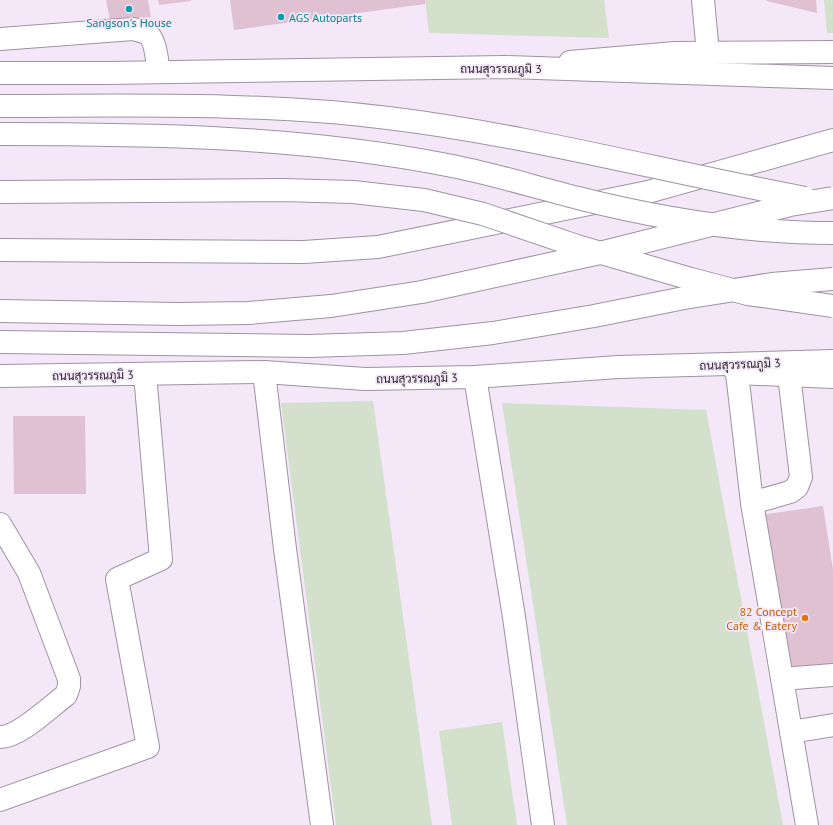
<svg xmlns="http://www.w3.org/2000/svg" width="833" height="825" font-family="'PT Sans',Sarabun,sans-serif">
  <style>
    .green { fill: #d2e0cc }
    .building { fill: #dfc1d1 }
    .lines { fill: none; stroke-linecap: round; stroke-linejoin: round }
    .minor-casing { stroke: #9f93a3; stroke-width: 24 }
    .major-casing { stroke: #9f93a3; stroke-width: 24 }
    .minor { stroke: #fff; stroke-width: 22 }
    .major { stroke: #fff; stroke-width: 22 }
    .major-bridge-casing { stroke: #9f93a3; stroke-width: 24; stroke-linecap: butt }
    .highway-bridge-casing { stroke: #9f93a3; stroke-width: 24; stroke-linecap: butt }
    .major-bridge { stroke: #fff; stroke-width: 22 }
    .highway-bridge { stroke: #fff; stroke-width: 22 }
    .culture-dot { fill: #0f9aa8; stroke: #f4e7f8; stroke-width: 1.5 }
    .food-dot { fill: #e8710a; stroke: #f4e7f8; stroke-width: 1.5 }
    .labels { text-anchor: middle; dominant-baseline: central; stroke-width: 3.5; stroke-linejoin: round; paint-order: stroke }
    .culture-label { font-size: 12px; fill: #0d838f; stroke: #f4e7f8; text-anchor: start }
    .street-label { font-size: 12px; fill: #2e2930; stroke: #f4e7f8 }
    .food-label { font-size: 12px; fill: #c56008; stroke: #f4e7f8; text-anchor: end }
  </style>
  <rect width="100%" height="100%" fill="#f4e7f8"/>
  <g class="green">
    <path d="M425,0H604L609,38L429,33Z"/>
    <path d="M824,0H833V33H827Z"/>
    <path d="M373,401L432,825H336L281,403Z"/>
    <path d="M502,403L706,410L783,825H567Z"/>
    <path d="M502,722L517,825H452L439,731Z"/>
  </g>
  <g class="building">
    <path d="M106,0H148L151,17L111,25Z"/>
    <path d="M158,0H191V1L159,5Z"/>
    <path d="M230,0H425V4L234,30Z"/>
    <path d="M767,0H816L817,13L767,1Z"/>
    <path d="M13,416H85L86,494H14Z"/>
    <path d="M823,506L833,570V667L787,674L761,515Z"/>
  </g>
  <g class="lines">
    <defs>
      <g id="minor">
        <path d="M703,0L708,53"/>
        <path d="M0,39L133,29C137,30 142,31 146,33C156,38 157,62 159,72"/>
        <path d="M570,62L675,53L833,52"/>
        <path d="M264,372L285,549L322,825"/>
        <path d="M736,373L833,377"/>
        <path d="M737,373L752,503L807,825"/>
        <path d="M475,377L514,617L543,825"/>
        <path d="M752,503L790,492L797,487L801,477L789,375"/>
        <path d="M0,524L29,573L69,679V686L66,695C51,706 18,738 0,737"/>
        <path d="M782,679L833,675"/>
        <path d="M791,732L833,725"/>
        <path d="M0,800L148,747L117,579L161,559L145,374"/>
      </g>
      <g id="major">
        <path d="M0,73H107L505,67L833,78"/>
        <path d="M0,250L304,252L378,247L648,192L833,140"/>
        <path d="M0,376L264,372L365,379L475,377L618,367L833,361"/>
      </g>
    </defs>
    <use href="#minor" class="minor-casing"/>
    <use href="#major" class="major-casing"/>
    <use href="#minor" class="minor"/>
    <use href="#major" class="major"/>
    <defs>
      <path id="major-bridge" d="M0,192L283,190L353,192L424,200L483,214L577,246L691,279L748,294L833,306"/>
      <g id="highway-bridge">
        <path d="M0,106C129,106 259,102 388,118C528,135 666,172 805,198"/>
        <path d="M0,134C149,134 300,136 447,165C491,173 534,187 578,198C661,219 747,233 833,233"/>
        <path d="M0,311L178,314L249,313L331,306L422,292L600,253L790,205L833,198"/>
        <path d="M0,342L310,346L403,343L493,333L594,316L684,298L772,284L833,279"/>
      </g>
    </defs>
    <use href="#major-bridge" class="major-bridge-casing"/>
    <use href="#highway-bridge" class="highway-bridge-casing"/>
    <use href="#major-bridge" class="major-bridge"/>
    <use href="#highway-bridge" class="highway-bridge"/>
  </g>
  <g class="culture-dot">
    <circle cx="129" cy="9" r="4"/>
    <circle cx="281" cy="17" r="4"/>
  </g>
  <circle class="food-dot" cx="805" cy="618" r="4"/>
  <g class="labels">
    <g class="culture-label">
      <text x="289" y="17">AGS Autoparts</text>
      <text x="129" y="22" text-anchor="middle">Sangson's House</text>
    </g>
    <g class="street-label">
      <text x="501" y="68">ถนนสุวรรณภูมิ 3</text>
      <text transform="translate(740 364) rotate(-2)">ถนนสุวรรณภูมิ 3</text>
      <text transform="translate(93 375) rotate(-1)">ถนนสุวรรณภูมิ 3</text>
      <text transform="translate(417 378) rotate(-1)">ถนนสุวรรณภูมิ 3</text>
    </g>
    <g class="food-label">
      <text x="797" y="611">82 Concept<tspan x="797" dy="14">Cafe &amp; Eatery</tspan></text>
    </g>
  </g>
</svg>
